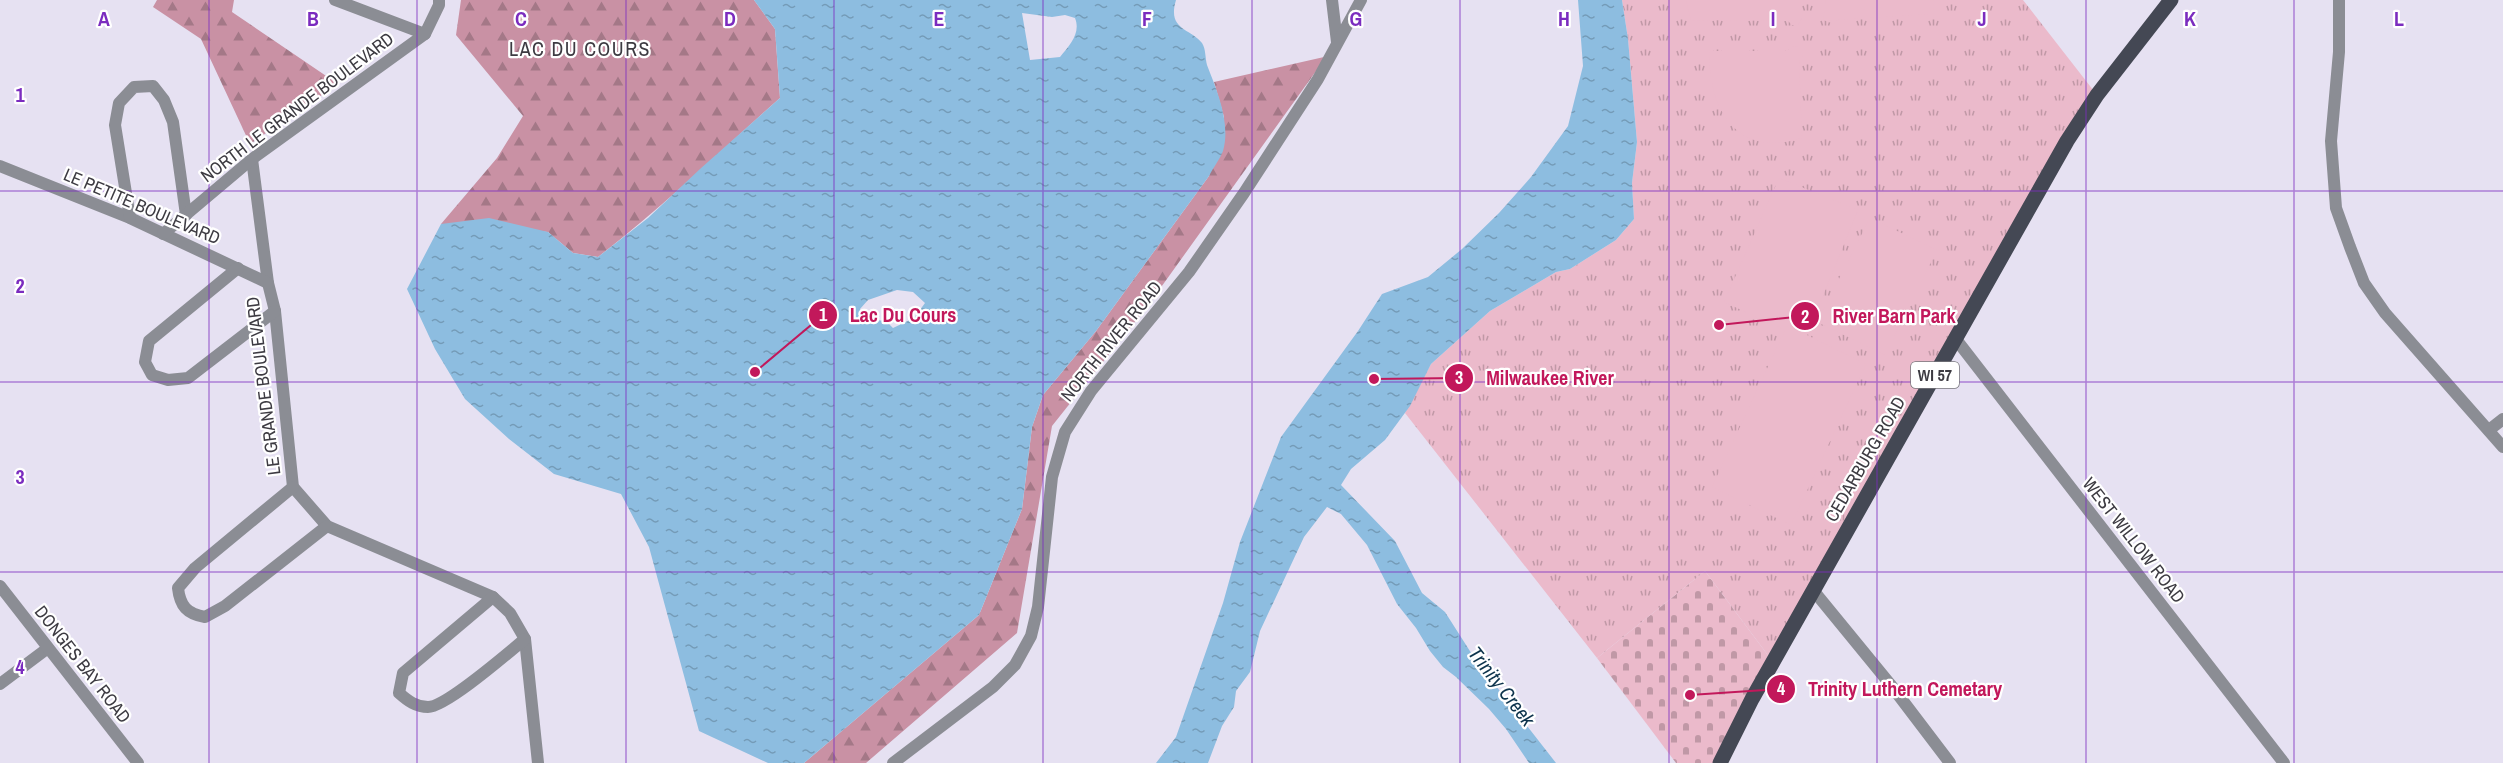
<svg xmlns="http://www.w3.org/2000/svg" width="2503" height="763" font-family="'Archivo Narrow',sans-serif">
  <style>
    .forest { fill: url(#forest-firs) }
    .cemetery { fill: url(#cemetery-stones) }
    .park { fill: url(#park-tufts) }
    .pitch { fill: #ebbacb }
    .water { fill: url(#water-ripples); fill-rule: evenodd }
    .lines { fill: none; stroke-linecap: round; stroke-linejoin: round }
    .minor { stroke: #8b8d94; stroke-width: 12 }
    .tertiary { stroke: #8b8d94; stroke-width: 12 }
    .primary { stroke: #444854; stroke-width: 15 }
    .grid { fill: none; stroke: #7b2cbf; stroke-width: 1.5; stroke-opacity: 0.55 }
    .labels { text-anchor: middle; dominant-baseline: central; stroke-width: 4.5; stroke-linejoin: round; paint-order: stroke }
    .shield { fill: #fff; stroke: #77767b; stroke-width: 1.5 }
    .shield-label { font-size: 16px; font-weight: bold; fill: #3d3b42 }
    .street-label { font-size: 18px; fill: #3d3b42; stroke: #fff }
    .neighbourhood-label { font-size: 20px; letter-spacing: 1.5px; fill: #3d3b42; stroke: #fff }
    .water-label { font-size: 20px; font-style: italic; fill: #0d334c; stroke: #fff }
    .grid-label { font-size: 20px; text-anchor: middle; font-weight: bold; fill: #7b2cbf; stroke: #fff; stroke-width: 4.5; stroke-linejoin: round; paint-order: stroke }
    .leader { fill: none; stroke: #c2185b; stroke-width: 2 }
    .callout-dot { fill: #c2185b; stroke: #fff; stroke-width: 2 }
    .mark-label { font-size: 18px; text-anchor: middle; font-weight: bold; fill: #fff }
    .callout-label { font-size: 20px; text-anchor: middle; font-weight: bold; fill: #c2185b; stroke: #fff; stroke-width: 4.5; stroke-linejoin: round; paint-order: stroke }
  </style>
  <defs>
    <pattern id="forest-firs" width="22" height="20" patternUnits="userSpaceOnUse" patternTransform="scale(1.5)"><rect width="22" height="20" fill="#c991a4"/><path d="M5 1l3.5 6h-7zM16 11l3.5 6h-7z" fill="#a47887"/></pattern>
    <pattern id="cemetery-stones" width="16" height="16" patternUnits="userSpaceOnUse" patternTransform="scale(1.5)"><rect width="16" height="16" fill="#ebbacb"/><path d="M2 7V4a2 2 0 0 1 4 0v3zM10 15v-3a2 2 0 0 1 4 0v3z" fill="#c098a6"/></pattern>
    <pattern id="park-tufts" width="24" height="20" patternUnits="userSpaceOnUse" patternTransform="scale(1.5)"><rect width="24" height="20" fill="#ebbacb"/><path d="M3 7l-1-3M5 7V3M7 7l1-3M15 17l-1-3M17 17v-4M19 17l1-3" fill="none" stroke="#c098a6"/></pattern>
    <pattern id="water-ripples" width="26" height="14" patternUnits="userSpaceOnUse" patternTransform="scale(1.5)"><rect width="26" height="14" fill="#8dbde0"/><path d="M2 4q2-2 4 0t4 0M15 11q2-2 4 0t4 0" fill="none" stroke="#749bb7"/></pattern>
  </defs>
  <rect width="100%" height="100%" fill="#e6e1f2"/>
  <g class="forest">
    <path d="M157,0H234L232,12L338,84L250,144L201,39L153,7Z"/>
    <path d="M461,0H754L775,29L780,98C720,151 662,208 598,257L573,253L548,232L441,224L497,158L523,116L456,35Z"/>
    <path d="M1329,53L1149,304L1052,426L1017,633L866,763H804L979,615L1022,509L1032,427L1043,395L1096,331L1209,176L1224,117L1214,82L1324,57Z"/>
  </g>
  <path class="cemetery" d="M1705,571L1773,662L1719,763H1676L1597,658Z"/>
  <path class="park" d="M1622,0H2023L2097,95L1773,662L1705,571L1597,658L1405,413L1431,364L1490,311L1556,272L1570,269L1616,240L1634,219L1632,183L1637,142L1628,39Z"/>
  <g class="pitch">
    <path d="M1686,0H1798V10L1802,18L1798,25H1792L1788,21L1691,20Z"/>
    <path d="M1826,0H1934L1933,14L1837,20L1834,24L1823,20Z"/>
    <path d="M1798,46L1803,56L1799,61L1802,138C1736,159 1709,109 1709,51H1787L1791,47Z"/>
    <path d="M1779,178L1858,210L1807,335L1866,364L1791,525L1712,487L1785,330L1724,302Z"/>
    <path d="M1870,218L1937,250L1885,355L1817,322Z"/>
  </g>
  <g class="water">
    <path d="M754,0H1176C1167,30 1190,28 1202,43C1206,49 1205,58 1207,65C1217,91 1231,123 1223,151C1220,159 1213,168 1209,176L1096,331L1043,395L1032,427L1022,509L979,615L804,763H768L699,731L649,547L621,494L554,474L509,439L465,399L435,349L407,289L441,224L489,218L548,232L573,253L598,257L648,218L700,169L780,98L775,29ZM1022,13L1052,17L1065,15L1075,18C1081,33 1070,45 1060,57L1030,60ZM897,290L913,292L925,303L914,318L893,328L886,321L864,319L860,309L868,300Z"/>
    <path d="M1578,0H1622L1628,39L1637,142L1632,183L1634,219L1616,240L1570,269L1556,272L1490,311L1431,364L1410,406L1385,440L1351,469L1341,485L1395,541L1422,593L1445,612L1475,659L1556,763H1529L1506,729L1489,709L1456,677L1443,667L1430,651L1416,628L1397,604L1367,545L1341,514L1327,507L1304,537L1260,631L1250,672L1236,691L1234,707L1222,726L1208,763H1156L1176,737L1223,603L1240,542L1281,437L1358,331L1382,294L1428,277L1462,249L1499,213L1531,177L1568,126L1583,66Z"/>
  </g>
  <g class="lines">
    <g class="minor">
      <path d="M335,0L425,34"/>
      <path d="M1332,0L1337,42"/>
      <path d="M2339,0V52L2331,141L2336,208L2350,247L2364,283L2385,313L2503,447"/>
      <path d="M252,159L268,283L275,311L293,487L327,526L493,597L510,613L525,639L538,763"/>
      <path d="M0,166L130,218L268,283"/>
      <path d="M130,218L115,125L119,103L134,87L153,86L164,100L173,122L186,215"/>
      <path d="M163,234L252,159L425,34L439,5V0"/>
      <path d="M238,268L149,341L145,362L152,375L168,380L188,378L275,311"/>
      <path d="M1955,338L2284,763"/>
      <path d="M2489,430L2503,419"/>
      <path d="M293,487L195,568L178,588C180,606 187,614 205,617L225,606L327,526"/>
      <path d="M1813,590L1890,684L1950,763"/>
      <path d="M493,597L403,673L399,693C408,701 416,707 428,707C446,707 508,653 525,639"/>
      <path d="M0,684L48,648"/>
    </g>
    <g class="tertiary">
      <path d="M0,586L138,763"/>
      <path d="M893,763L993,687L1015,665L1031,636L1038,607L1052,477L1065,432L1091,391L1189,272L1244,193L1318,79L1361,0"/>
    </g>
    <path class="primary" d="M1720,763L1752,699L2067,141L2097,95L2171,0"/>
  </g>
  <path class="grid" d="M209,0V763M417,0V763M626,0V763M834,0V763M1043,0V763M1252,0V763M1460,0V763M1669,0V763M1877,0V763M2086,0V763M2294,0V763M0,191H2503M0,382H2503M0,572H2503"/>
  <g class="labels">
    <rect class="shield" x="1911" y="362" width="48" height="26" rx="4.5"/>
    <g class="shield-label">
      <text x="1935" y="375">WI 57</text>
    </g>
    <g class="street-label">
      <text transform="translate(297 107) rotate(-37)">NORTH LE GRANDE BOULEVARD</text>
      <text transform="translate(142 206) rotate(23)">LE PETITE BOULEVARD</text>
      <text transform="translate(1111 341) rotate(-51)">NORTH RIVER ROAD</text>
      <text transform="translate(263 386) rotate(-97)">LE GRANDE BOULEVARD</text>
      <text transform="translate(1865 459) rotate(-60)">CEDARBURG ROAD</text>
      <text transform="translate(2134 540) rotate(52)">WEST WILLOW ROAD</text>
      <text transform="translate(83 664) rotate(52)">DONGES BAY ROAD</text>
    </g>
    <g class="neighbourhood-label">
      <text x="580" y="48">LAC DU COURS</text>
    </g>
    <g class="water-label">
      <text transform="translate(1502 686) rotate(52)">Trinity Creek</text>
    </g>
  </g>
  <g class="grid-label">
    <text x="104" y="26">A</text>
    <text x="313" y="26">B</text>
    <text x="521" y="26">C</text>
    <text x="730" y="26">D</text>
    <text x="939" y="26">E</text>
    <text x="1147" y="26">F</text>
    <text x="1356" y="26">G</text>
    <text x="1564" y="26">H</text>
    <text x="1773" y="26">I</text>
    <text x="1982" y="26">J</text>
    <text x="2190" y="26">K</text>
    <text x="2399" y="26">L</text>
    <text x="20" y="102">1</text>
    <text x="20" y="293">2</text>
    <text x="20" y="484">3</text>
    <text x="20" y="674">4</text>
  </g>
  <path class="leader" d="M755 372L823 315M1719 325L1805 316M1374 379L1459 378M1690 695L1781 689"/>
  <g class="callout-dot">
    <circle cx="755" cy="372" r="6"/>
    <circle cx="1719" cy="325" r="6"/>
    <circle cx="1374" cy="379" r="6"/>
    <circle cx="1690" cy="695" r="6"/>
    <circle cx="823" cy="315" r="15"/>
    <circle cx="1805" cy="316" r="15"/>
    <circle cx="1459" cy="378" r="15"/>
    <circle cx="1781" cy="689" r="15"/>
  </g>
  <g class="mark-label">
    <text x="823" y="321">1</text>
    <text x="1805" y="323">2</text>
    <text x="1459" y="384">3</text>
    <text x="1781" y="695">4</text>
  </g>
  <g class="callout-label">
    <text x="903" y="322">Lac Du Cours</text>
    <text x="1894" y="323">River Barn Park</text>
    <text x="1550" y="385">Milwaukee River</text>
    <text x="1905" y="696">Trinity Luthern Cemetary</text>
  </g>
</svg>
